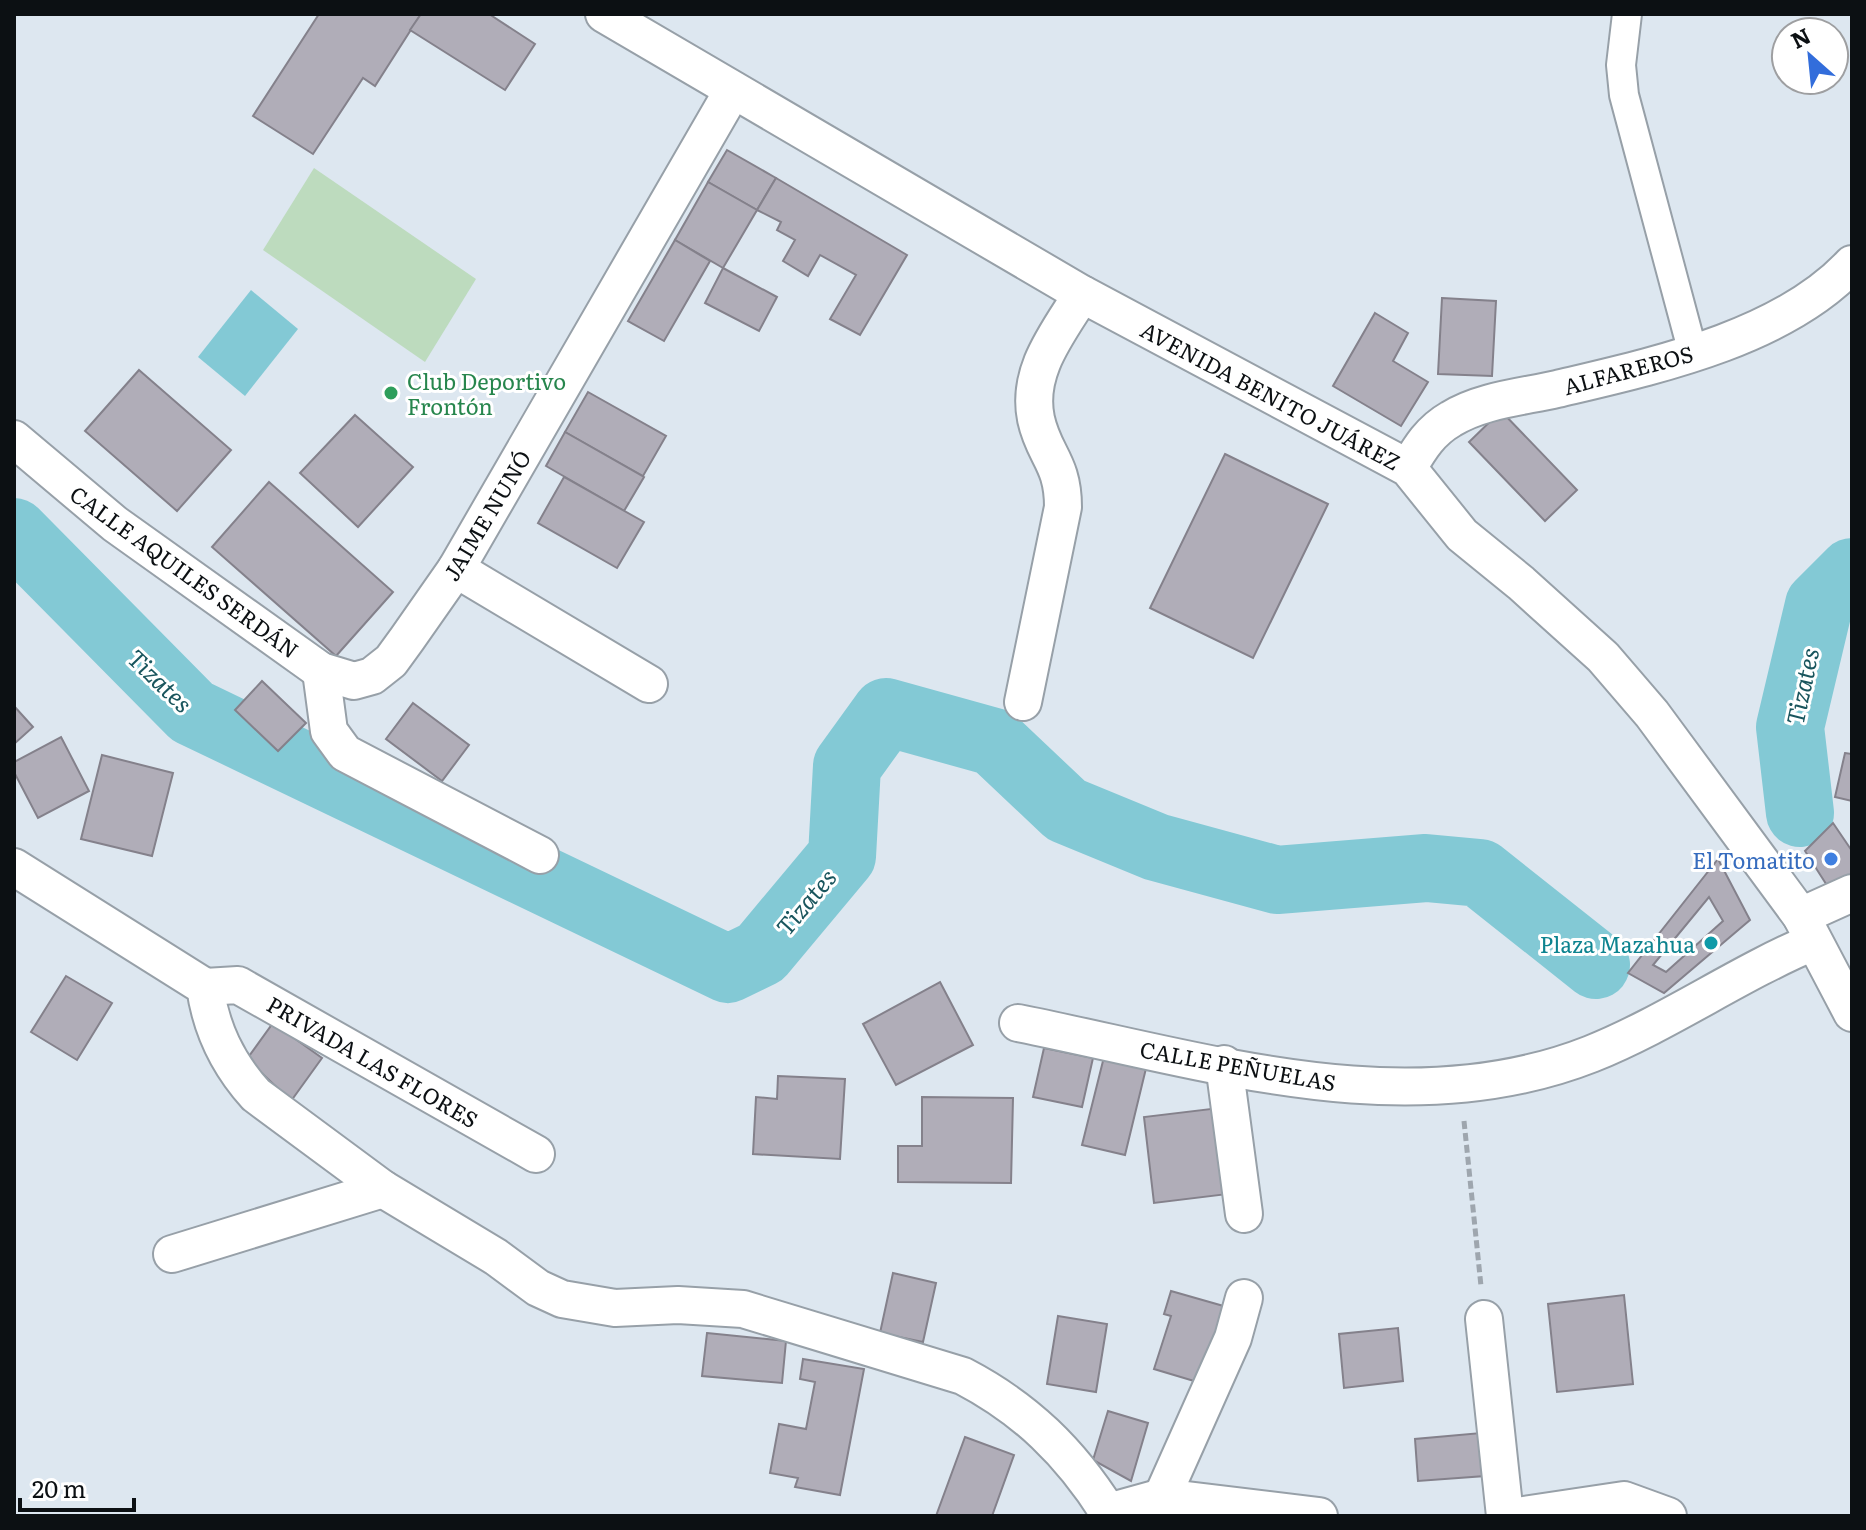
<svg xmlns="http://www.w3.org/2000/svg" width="1866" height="1530" font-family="Literata,serif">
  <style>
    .green { fill: #bddbbe }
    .water { fill: #83c9d5 }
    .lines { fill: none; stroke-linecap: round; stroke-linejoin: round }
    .river { stroke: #83c9d5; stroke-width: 68 }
    .building { fill: #b0adb8; stroke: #84818b; stroke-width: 2; fill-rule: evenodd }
    .pedestrian-casing { stroke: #97a0a8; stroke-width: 32 }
    .minor-casing { stroke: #97a0a8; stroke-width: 40 }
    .path { stroke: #9ea6ae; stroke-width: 5; stroke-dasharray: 8 4; stroke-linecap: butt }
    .pedestrian { stroke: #fff; stroke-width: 28 }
    .minor { stroke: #fff; stroke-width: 36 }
    .leisure-dot { fill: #2e9e5b; stroke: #fff; stroke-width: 3 }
    .shop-dot { fill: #3f7fe0; stroke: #fff; stroke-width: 3 }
    .culture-dot { fill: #0f9aa8; stroke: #fff; stroke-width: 3 }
    .labels { text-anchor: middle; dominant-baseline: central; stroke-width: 6; stroke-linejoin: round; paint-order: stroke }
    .street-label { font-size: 22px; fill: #0c1013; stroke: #fff }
    .leisure-label { font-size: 22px; fill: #27864d; stroke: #fff; text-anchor: start }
    .shop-label { font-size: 22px; fill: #366cbe; stroke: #fff; text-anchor: end }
    .culture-label { font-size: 22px; fill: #0d838f; stroke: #fff; text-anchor: end }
    .water-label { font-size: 24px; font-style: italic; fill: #19555d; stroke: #fff }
  </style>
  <rect width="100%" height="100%" fill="#dde7f0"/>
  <path class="green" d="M314,168L476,279L425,362L263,250Z"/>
  <path class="water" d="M251,290L298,329L245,396L198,357Z"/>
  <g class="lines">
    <g class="river">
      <path d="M14,532L192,712L728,969L761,953L842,856L847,766L886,712L994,742L1066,810L1156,847L1277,880L1426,868L1480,873L1596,965"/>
      <path d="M1800,813L1790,727L1819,605L1852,572"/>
    </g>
  </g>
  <g class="building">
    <path d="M319,14H421L375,86L363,78L313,154L253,116Z"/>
    <path d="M421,14H489L535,44L505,90L410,30Z"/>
    <path d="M727,150L776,178L757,210L708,182Z"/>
    <path d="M776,178L907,255L860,335L830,319L856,275L820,255L808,276L783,261L795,240L777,230L781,222L757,210Z"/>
    <path d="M708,182L757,210L723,268L675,240Z"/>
    <path d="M675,240L710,261L664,341L628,321Z"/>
    <path d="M723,268L777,297L759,331L705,303Z"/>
    <path d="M1442,298L1496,301L1492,376L1438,374Z"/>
    <path d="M1375,313L1408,333L1393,361L1428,382L1401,426L1333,386Z"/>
    <path d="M139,370L231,450L177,511L85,431Z"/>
    <path d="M588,392L666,436L643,476L565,432Z"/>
    <path d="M1501,411L1577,490L1545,521L1469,442Z"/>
    <path d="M355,415L413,467L358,527L300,473Z"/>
    <path d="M565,432L644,477L624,511L546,466Z"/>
    <path d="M1225,454L1328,504L1253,658L1150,608Z"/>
    <path d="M564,477L644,522L617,568L538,523Z"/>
    <path d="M269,482L393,592L336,656L212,547Z"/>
    <path d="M262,681L306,723L278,751L235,710Z"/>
    <path d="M413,703L469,745L442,781L386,739Z"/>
    <path d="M14,706L33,727L14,744Z"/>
    <path d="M61,737L89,791L38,818L14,772V762Z"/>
    <path d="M1845,753L1852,754V801L1835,797Z"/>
    <path d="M102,755L173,773L152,856L81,839Z"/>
    <path d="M1833,823L1852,851V875L1828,887L1805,851Z"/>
    <path d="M1718,859L1750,920L1664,993L1628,973ZM1709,897L1723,921L1666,972L1653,965Z"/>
    <path d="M66,976L112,1003L77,1060L31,1032Z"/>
    <path d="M940,982L973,1045L896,1085L863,1024Z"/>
    <path d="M273,1023L322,1058L291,1101L247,1059Z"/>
    <path d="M1107,1045L1149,1056L1125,1155L1082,1145Z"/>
    <path d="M1044,1048L1093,1058L1082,1107L1033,1097Z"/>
    <path d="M778,1076L845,1079L840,1159L753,1154L756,1097L777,1099Z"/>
    <path d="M922,1097L1013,1098L1011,1183L898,1182V1146H922Z"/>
    <path d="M1219,1108L1228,1194L1154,1203L1144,1117Z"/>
    <path d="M893,1273L936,1283L923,1342L880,1333Z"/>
    <path d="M1171,1291L1227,1307L1204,1384L1154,1369L1171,1316L1164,1314Z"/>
    <path d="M1624,1295L1633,1384L1557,1392L1548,1304Z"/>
    <path d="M1058,1316L1107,1324L1096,1392L1047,1384Z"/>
    <path d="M1398,1328L1403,1381L1344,1388L1339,1334Z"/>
    <path d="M707,1333L786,1341L782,1383L702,1376Z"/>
    <path d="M803,1359L864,1369L840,1495L795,1487L798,1478L770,1473L779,1424L806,1429L815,1382L800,1379Z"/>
    <path d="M1108,1411L1148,1423L1131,1481L1093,1460Z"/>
    <path d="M1481,1433L1485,1476L1418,1481L1415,1439Z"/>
    <path d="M965,1437L1014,1455L992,1516H936Z"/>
  </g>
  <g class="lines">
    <defs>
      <path id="pedestrian" d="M1627,14L1621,65L1624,95L1693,353"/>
      <g id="minor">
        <path d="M604,14L1082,294L1408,468L1462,535L1521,583L1603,657L1652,714L1801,916L1852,1013"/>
        <path d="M14,439L115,524L321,671L354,681L372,676L391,661L407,639L456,569L733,90"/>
        <path d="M1408,468C1420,448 1430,431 1451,419C1482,400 1522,397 1557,389C1654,366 1782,339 1852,264"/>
        <path d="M456,569L649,684"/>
        <path d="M321,671L329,731L345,753L540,855"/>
        <path d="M1023,702L1063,507C1063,462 1044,456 1036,419C1026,371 1058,333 1082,294"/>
        <path d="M14,867L205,987C211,1029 227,1063 256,1095L383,1189L496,1257L538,1288L562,1299L615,1308L678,1305L743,1309L963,1376C1026,1409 1070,1452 1108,1512"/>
        <path d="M1801,916L1852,893"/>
        <path d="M205,987L238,985L536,1154"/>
        <path d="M1018,1023C1204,1060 1406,1127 1591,1054C1668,1023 1737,974 1813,942"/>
        <path d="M1224,1064L1244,1214"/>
        <path d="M172,1254L383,1189"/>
        <path d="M1484,1319L1505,1516"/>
        <path d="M1162,1497L1233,1338L1244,1298"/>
        <path d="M1108,1512L1162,1497L1319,1516"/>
        <path d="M1517,1516L1624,1500L1668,1516"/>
      </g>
    </defs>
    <use href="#pedestrian" class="pedestrian-casing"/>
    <use href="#minor" class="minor-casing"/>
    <path class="path" d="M1464,1121L1481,1286"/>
    <use href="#pedestrian" class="pedestrian"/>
    <use href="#minor" class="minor"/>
  </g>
  <circle class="leisure-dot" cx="391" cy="393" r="8"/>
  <circle class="shop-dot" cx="1831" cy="859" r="8"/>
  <circle class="culture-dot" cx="1711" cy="943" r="8"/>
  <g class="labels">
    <g class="street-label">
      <text transform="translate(1628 369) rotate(-15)">ALFAREROS</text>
      <text transform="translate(1271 395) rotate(28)">AVENIDA BENITO JUÁREZ</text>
      <text transform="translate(486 515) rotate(-59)">JAIME NUNÓ</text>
      <text transform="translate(185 571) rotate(36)">CALLE AQUILES SERDÁN</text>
      <text transform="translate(373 1061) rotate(30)">PRIVADA LAS FLORES</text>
      <text transform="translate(1238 1065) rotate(10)">CALLE PEÑUELAS</text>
    </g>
    <g class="leisure-label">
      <text x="407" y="380">Club Deportivo<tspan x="407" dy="25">Frontón</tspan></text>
    </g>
    <g class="shop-label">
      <text x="1815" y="859">El Tomatito</text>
    </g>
    <g class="culture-label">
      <text x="1695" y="943">Plaza Mazahua</text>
    </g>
    <g class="water-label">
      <text transform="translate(161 680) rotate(44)">Tizates</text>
      <text transform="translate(1801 686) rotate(-78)">Tizates</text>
      <text transform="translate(805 901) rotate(-50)">Tizates</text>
    </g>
  </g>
  <rect width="1866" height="1530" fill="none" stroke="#0c1013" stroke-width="32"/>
  <g transform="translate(1810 56) rotate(333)"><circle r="38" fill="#ffffff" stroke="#9e9fa1" stroke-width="2"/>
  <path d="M0-6L14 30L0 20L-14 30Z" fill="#326ddb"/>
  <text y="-12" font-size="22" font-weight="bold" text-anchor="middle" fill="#0c1013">N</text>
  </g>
  <path d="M20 1498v12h114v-12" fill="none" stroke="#0c1013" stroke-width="4"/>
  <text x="32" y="1498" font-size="24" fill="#0c1013" stroke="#ffffff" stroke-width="6" paint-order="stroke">20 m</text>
</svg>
